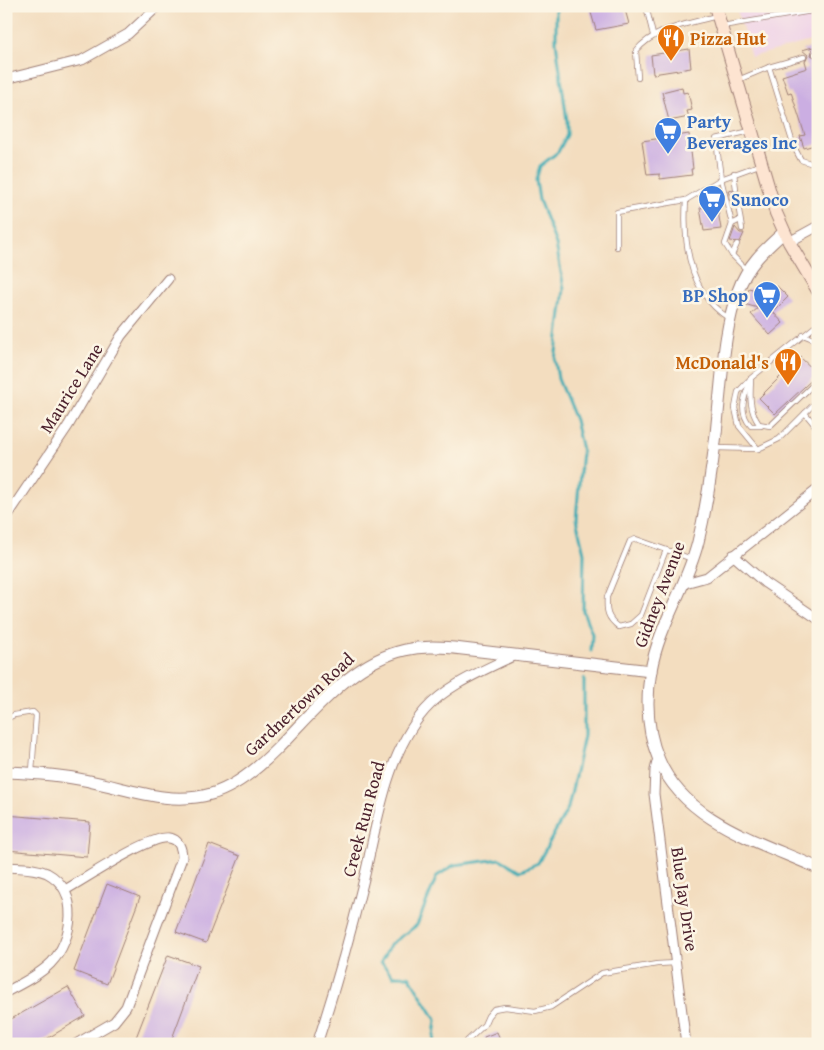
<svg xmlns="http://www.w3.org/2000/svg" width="824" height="1050" font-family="'Gentium Book Plus',serif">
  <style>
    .built { fill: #eed0e8 }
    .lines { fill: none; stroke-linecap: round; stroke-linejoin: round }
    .stream { stroke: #3aabb4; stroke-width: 3 }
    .building { fill: #cbaee2 }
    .service-casing { stroke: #9e7e75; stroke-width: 6 }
    .minor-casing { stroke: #9e7e75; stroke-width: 11 }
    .tertiary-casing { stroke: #9e7e75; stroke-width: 13 }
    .secondary-casing { stroke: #9e7e75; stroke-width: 14 }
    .service { stroke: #fff; stroke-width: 4.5 }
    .minor { stroke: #fff; stroke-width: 9 }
    .tertiary { stroke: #fff; stroke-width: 11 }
    .secondary { stroke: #fde4d1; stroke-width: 12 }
    .labels { text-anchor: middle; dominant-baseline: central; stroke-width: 5; stroke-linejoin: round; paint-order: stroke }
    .food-label { font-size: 18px; font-weight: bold; fill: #c56008; stroke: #fcf5e5; text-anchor: start }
    .shop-label { font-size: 18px; font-weight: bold; fill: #366cbe; stroke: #fcf5e5; text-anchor: start }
    .street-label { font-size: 18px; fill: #4a1f2b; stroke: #fcf5e5 }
  </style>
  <rect width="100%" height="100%" fill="#fcf5e5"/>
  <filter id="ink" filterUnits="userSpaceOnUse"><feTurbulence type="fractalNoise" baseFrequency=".02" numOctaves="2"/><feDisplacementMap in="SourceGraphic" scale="10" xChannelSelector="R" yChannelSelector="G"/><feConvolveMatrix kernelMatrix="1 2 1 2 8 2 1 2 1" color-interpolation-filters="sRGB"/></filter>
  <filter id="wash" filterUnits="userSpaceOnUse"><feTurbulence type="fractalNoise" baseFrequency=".0096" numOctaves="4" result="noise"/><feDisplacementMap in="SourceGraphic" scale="20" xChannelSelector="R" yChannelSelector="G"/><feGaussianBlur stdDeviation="1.12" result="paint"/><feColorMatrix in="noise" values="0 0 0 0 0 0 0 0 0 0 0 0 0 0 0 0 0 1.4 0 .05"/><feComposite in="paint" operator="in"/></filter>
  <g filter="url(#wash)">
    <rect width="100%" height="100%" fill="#f3ddbf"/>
    <path class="built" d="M736,6H818V39L751,57Z"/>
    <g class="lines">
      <g class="stream">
        <path d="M556,6V42L567,121V135L558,152L540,166L536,180L539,200L556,244L564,289L555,360L558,379L575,420L582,450L576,519L584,553L583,611L592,634L591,651"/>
        <path d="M433,1044L436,1020L409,976H393L381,962L391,944L417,925L437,876L454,865L500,859L520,871L538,863L568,808L584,736V679"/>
      </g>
    </g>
    <g id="blocks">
      <g class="building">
        <path d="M589,6H624L629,24L596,30Z"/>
        <path d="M813,47L811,55L816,58L818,64V144L804,148L800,136L805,135L791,92L788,93L782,76L807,68L805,61L808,55L802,50Z"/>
        <path d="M689,49L691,68L653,74L651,55Z"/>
        <path d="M682,87L683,93L688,92L692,110L687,111L689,117L669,121L662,92Z"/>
        <path d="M689,134L693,169H691L692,175L660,179V174L647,175L642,141Z"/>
        <path d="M728,190L739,192L740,200L735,201L734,205H732Z"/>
        <path d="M717,205L721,229L704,231L700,208Z"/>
        <path d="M735,227L740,233H744L740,242L730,241Z"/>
        <path d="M777,286L788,297L773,312L783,323L770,335L751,314L758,308L744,304L749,288L768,294Z"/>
        <path d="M800,357L818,374L775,414L759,398Z"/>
        <path d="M6,815L90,822L87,857L6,850Z"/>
        <path d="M209,844L240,856L206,943L176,932Z"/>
        <path d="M107,884L140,897L107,984L74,971Z"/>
        <path d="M168,955L199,966L170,1044H144L135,1040Z"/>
        <path d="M68,987L85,1016L38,1044H6V1022Z"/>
        <path d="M497,1032L502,1044H486L484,1037Z"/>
      </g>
    </g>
  </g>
  <g filter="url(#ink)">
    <use href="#blocks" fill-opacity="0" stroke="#9e7e75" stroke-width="1"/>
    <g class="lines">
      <defs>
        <g id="service">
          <path d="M646,6L653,35"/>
          <path d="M722,26L818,10"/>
          <path d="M815,54L818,53"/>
          <path d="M769,67L804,57"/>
          <path d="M638,78L636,51C654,28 689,24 716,16"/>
          <path d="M738,80L769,67L794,147L801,160L813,164L818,162"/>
          <path d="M734,173L736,189"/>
          <path d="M738,204L742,229"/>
          <path d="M732,224L721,179L759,165"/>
          <path d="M737,244L732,255L747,270"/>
          <path d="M617,247V212L686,200"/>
          <path d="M732,255L725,244L732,224L740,220"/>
          <path d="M730,319C689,294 683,244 686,200L721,179L716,139L750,131"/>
          <path d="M818,324L751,378L738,392L735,408L739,426L758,449L779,439L818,400"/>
          <path d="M803,335L818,341"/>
          <path d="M751,380C750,396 749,410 759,424L770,426L818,380"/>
          <path d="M749,384C743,400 739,413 751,426H761"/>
          <path d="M805,413L818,429"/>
          <path d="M716,448L758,449"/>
          <path d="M666,550L641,615L631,624L619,627C607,618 606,611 607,597L630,541L636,539L692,559"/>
          <path d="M6,719L14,715L33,712L36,715L32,772"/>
          <path d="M467,1041L484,1025L488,1016L494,1009L505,1007L535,1011L551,1007L602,973L657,964L676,963"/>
        </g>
        <g id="minor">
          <path d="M6,79L82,60L128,34L158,6"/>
          <path d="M789,242L818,226"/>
          <path d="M6,518L68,426L121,336L168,279"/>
          <path d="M733,555L765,583L818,619"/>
          <path d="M685,583L707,577L818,489"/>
          <path d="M658,758L655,770L654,794L686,1044"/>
          <path d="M6,867C20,868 34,867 47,873C81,891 73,940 51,963C39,975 21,984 6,992"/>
          <path d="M65,890C85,879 150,835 169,838C179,839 182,849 182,858L126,1007L114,1022L76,1044"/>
          <path d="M317,1044C334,992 349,940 362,887C377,828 384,757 425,710C448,684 485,670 515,655"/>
        </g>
        <g id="tertiary">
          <path d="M784,232C765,249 747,265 738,291C725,327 723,365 719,403C715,450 709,496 698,542C687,586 659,625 651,670C646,699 647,732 659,760C685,822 761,842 818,868"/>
          <path d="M6,772C34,773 62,775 89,781C130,789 169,806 211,794C236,787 258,768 276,750C314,712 351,662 405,650C422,646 438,647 454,648L651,671"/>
        </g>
        <path id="secondary" d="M715,6L776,213L789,242L818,291"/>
      </defs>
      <use href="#service" class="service-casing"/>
      <use href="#minor" class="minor-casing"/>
      <use href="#tertiary" class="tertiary-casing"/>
      <use href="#secondary" class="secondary-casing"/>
      <use href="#service" class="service"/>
      <use href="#minor" class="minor"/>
      <use href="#tertiary" class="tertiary"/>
      <use href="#secondary" class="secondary"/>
    </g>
  </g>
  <defs>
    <symbol id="restaurant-pin" viewBox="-11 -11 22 30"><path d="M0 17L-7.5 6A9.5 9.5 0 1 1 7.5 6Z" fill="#e8710a" stroke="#fcf5e5"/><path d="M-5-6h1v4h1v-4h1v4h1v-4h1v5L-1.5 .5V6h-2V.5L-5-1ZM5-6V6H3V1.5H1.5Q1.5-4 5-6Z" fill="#fff"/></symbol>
    <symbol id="supermarket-pin" viewBox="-11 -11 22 30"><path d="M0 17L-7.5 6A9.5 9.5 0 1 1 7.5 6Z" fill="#3f7fe0" stroke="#fcf5e5"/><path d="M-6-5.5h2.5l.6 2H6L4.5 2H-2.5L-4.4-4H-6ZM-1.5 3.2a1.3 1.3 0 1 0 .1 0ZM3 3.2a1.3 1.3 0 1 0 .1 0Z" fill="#fff"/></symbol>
  </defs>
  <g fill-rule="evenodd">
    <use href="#restaurant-pin" x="655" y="22" width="32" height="43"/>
    <use href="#supermarket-pin" x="652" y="115" width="32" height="43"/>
    <use href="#supermarket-pin" x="696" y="183" width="32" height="43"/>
    <use href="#supermarket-pin" x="751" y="279" width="32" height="43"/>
    <use href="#restaurant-pin" x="772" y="346" width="32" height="43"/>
  </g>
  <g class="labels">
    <g class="food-label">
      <text x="690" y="38">Pizza Hut</text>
      <text x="769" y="362" text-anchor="end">McDonald's</text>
    </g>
    <g class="shop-label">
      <text x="687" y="121">Party<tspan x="687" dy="21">Beverages Inc</tspan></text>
      <text x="731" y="199">Sunoco</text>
      <text x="748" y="295" text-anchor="end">BP Shop</text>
    </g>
    <g class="street-label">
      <text transform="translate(71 388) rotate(-58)">Maurice Lane</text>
      <text transform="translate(659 594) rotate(-69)">Gidney Avenue</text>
      <text transform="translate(299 704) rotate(-43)">Gardnertown Road</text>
      <text transform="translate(363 819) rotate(-75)">Creek Run Road</text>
      <text transform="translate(685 899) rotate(82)">Blue Jay Drive</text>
    </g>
  </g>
  <rect width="824" height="1050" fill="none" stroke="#fcf5e5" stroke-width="25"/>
</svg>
